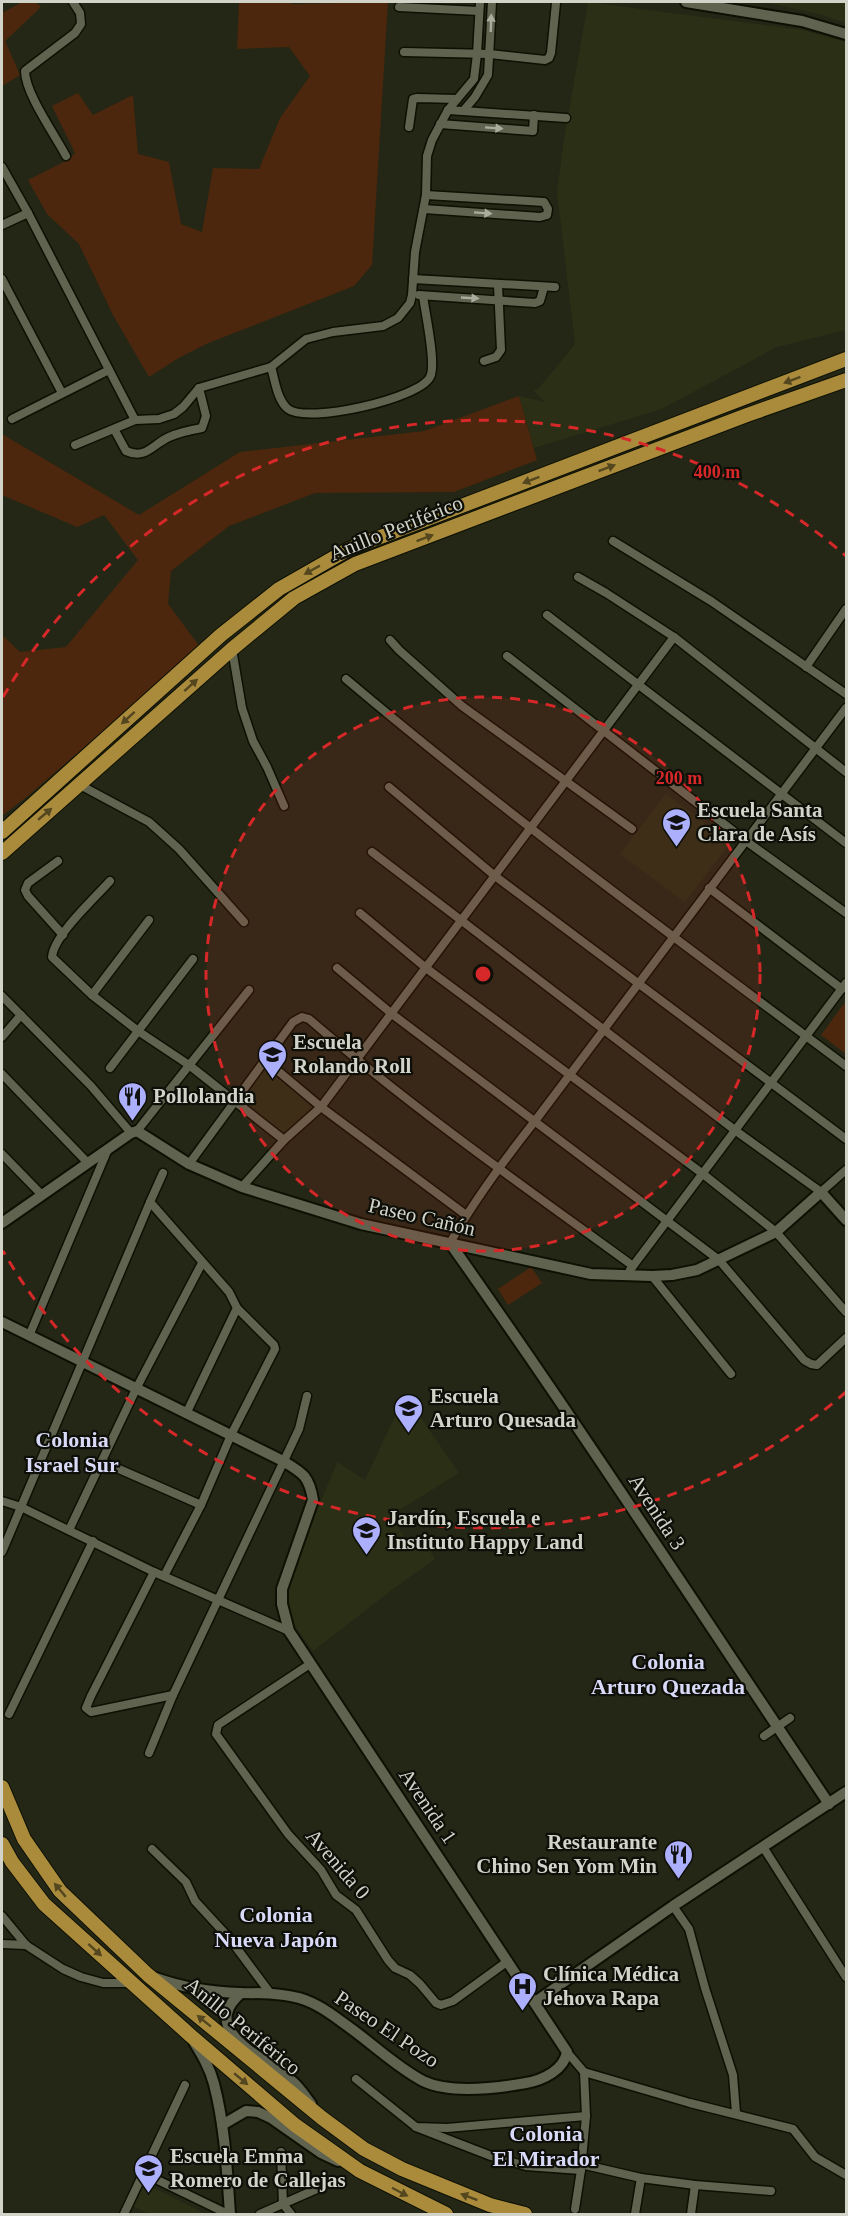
<svg xmlns="http://www.w3.org/2000/svg" width="848" height="2216" font-family="Georgia,serif">
  <style>
    .built { fill: #2a2f16 }
    .green { fill: #4c270d }
    .lines { fill: none; stroke-linecap: round; stroke-linejoin: round }
    .minor-casing { stroke: #0d1002; stroke-width: 11 }
    .tertiary-casing { stroke: #0d1002; stroke-width: 14 }
    .trunk-casing { stroke: #0d1002; stroke-width: 16 }
    .minor { stroke: #5f634f; stroke-width: 8 }
    .tertiary { stroke: #5f634f; stroke-width: 10 }
    .trunk { stroke: #aa8b3c; stroke-width: 14 }
    .oneway { fill: #aaac9e }
    .oneway2 { fill: #54471f }
    .ring { fill: none; stroke: #d62828; stroke-width: 3; stroke-dasharray: 10 8 }
    .labels { text-anchor: middle; dominant-baseline: central; stroke-width: 4.5; stroke-linejoin: round; paint-order: stroke }
    .street-label { font-size: 21px; fill: #d2d4c9; stroke: #0e0f08 }
    .poi-label { font-size: 21px; font-weight: bold; fill: #d2d4c9; stroke: #0e0f08; text-anchor: start }
    .neighbourhood-label { font-size: 22px; font-weight: bold; fill: #d8daf7; stroke: #0e0f08 }
    .centre { fill: #d62828; stroke: #0e0f08; stroke-width: 3 }
    .ring-label { font-size: 18px; text-anchor: middle; font-weight: bold; fill: #d62828; stroke: #0e0f08; stroke-width: 4.5; stroke-linejoin: round; paint-order: stroke }
  </style>
  <rect width="100%" height="100%" fill="#242715"/>
  <g class="built">
    <path d="M588,2L803,30L846,42V330L777,347L662,409L534,448L519,396L545,402L533,390L539,388L575,344L557,192L564,139Z"/>
    <path d="M765,2H846V23L822,15Z"/>
    <path d="M666,794L731,842L685,902L620,854Z"/>
    <path d="M267,1060L320,1102L284,1137L238,1100Z"/>
    <path d="M405,1395L459,1473L390,1516L414,1550L424,1542L435,1559L397,1586L313,1651L291,1621L286,1608L285,1589L337,1462L365,1480Z"/>
    <path d="M141,2181L205,2214H149L130,2205Z"/>
  </g>
  <g class="green">
    <path d="M22,2H36L41,7L5,41L20,75L2,86V13Z"/>
    <path d="M239,2H287L293,4L388,2L372,265L354,286L206,344L177,359L149,377L113,315L79,244L47,214L28,180L68,160L75,153L52,106L78,93L93,115L133,95L138,154L169,162L181,224L202,232L213,168L259,169L280,118L310,76L289,47L237,49Z"/>
    <path d="M519,396L537,460L454,492L315,493L229,526L171,571L168,604L200,647L29,795L2,816V635L20,652L66,647L138,560L104,515L77,527L2,495V434L139,515L240,452L424,431Z"/>
    <path d="M846,1001V1054L821,1035Z"/>
    <path d="M531,1267L542,1283L508,1305L498,1289Z"/>
  </g>
  <g class="lines">
    <defs>
      <g id="minor">
        <path d="M399,7L479,11"/>
        <path d="M404,52L490,54L545,60L549,58L551,53L556,3"/>
        <path d="M448,110L566,118"/>
        <path d="M464,110L475,97L488,75L492,2"/>
        <path d="M440,124L533,131L534,115"/>
        <path d="M409,127L413,99L417,98L457,99"/>
        <path d="M66,156C55,135 25,93 25,71L75,33L81,24L80,13L73,2"/>
        <path d="M2,167L28,213L135,420"/>
        <path d="M424,209L540,217L547,215L548,209L544,202L426,195"/>
        <path d="M2,225L28,213"/>
        <path d="M2,279L62,393"/>
        <path d="M413,279L555,287"/>
        <path d="M419,295L535,303L540,301L544,287"/>
        <path d="M484,361L496,357L501,350L498,285"/>
        <path d="M271,367C275,380 277,400 288,409C307,424 419,399 430,377C437,365 425,312 423,296"/>
        <path d="M12,419L109,370"/>
        <path d="M114,429L126,451C146,460 153,444 169,437C180,432 191,430 202,428L206,416L199,388"/>
        <path d="M75,445L135,420L159,419L174,414L183,407L199,388L271,367L306,339L333,332L383,326L398,318L410,303L412,295L415,252L426,195L427,156L432,140L448,110L474,79L477,54L480,2"/>
        <path d="M613,541L711,601L846,694"/>
        <path d="M578,577L606,593L674,637L846,772"/>
        <path d="M547,615L846,843"/>
        <path d="M390,640L399,650L462,706L632,829"/>
        <path d="M232,649L242,708L253,741L267,767L284,806"/>
        <path d="M507,656L746,841L846,913"/>
        <path d="M806,667L846,609"/>
        <path d="M346,679C507,815 678,940 846,1066"/>
        <path d="M80,785L149,822L179,849L244,922"/>
        <path d="M389,787L495,876L846,1139"/>
        <path d="M372,852L736,1131L821,1192L846,1170"/>
        <path d="M58,861L28,883L25,890L28,896L63,935"/>
        <path d="M110,881C94,899 54,935 52,957L92,995L138,1031L189,1065L284,1140"/>
        <path d="M709,888L842,989"/>
        <path d="M360,913L426,968L703,1174L776,1232L846,1312"/>
        <path d="M337,968L392,1014L719,1260L804,1360L811,1364L817,1365L846,1338"/>
        <path d="M92,995L149,920"/>
        <path d="M2,996L91,1086L131,1133"/>
        <path d="M2,1037L21,1015"/>
        <path d="M265,1060L321,1107L466,1215"/>
        <path d="M110,1068L193,959"/>
        <path d="M2,1074L87,1162"/>
        <path d="M137,1131L249,990"/>
        <path d="M2,1154L41,1194"/>
        <path d="M189,1164L293,1022L302,1017L309,1019C412,1108 523,1186 633,1266"/>
        <path d="M163,1173L150,1202L229,1292L237,1308L274,1345L275,1349L231,1435L201,1505L164,1576"/>
        <path d="M242,1187L284,1140L321,1107L674,637"/>
        <path d="M450,1243C475,1199 504,1160 535,1121L846,708"/>
        <path d="M630,1270L846,983"/>
        <path d="M652,1276L731,1374"/>
        <path d="M29,1336L108,1149"/>
        <path d="M186,1414L237,1308"/>
        <path d="M103,1462L201,1505"/>
        <path d="M2,1501L21,1507L154,1572L289,1631"/>
        <path d="M69,1530L136,1389L202,1263"/>
        <path d="M2,1552L150,1202"/>
        <path d="M154,1572L91,1696L86,1708L91,1712L173,1695L299,1429L307,1396"/>
        <path d="M310,1664L218,1725L216,1734L288,1834L321,1870L336,1895L356,1910L388,1960L395,1968L410,1975L420,1984L436,2003L441,2005L453,2001L508,1961"/>
        <path d="M9,1714L93,1541"/>
        <path d="M764,1736L790,1718"/>
        <path d="M149,1753L173,1695"/>
        <path d="M763,1847L846,1977"/>
        <path d="M152,1849L186,1882L195,1901L230,1939L270,1993"/>
        <path d="M673,1906L689,1929L705,1988L733,2075L736,2113"/>
        <path d="M2,1916L26,1945L63,1969L81,1977L103,1983H131"/>
        <path d="M2,1944L26,1945"/>
        <path d="M567,2052L584,2072L690,2103L793,2129L815,2157L846,2175"/>
        <path d="M356,2079L416,2127L447,2128L586,2116"/>
        <path d="M416,2127L491,2156L526,2166L581,2170L586,2116L584,2072"/>
        <path d="M281,2152L283,2204L291,2214"/>
        <path d="M581,2164L641,2178L695,2185L771,2191"/>
        <path d="M143,2173L228,2214"/>
        <path d="M575,2209L581,2170"/>
        <path d="M124,2214L185,2085"/>
        <path d="M260,2214L319,2188"/>
        <path d="M635,2214L641,2178"/>
        <path d="M691,2214L695,2185"/>
      </g>
      <g id="tertiary">
        <path d="M686,2L802,21L846,34"/>
        <path d="M2,1223L131,1133L137,1131L189,1164L242,1187L361,1224L591,1274L652,1276L672,1275L697,1270L776,1232L821,1192L846,1220"/>
        <path d="M450,1243C580,1427 703,1616 829,1804"/>
        <path d="M2,1322L283,1461C303,1473 309,1476 313,1500L282,1589V1604L289,1631L567,2052C564,2070 543,2080 526,2083C498,2088 450,2094 423,2081C398,2068 376,2047 353,2030C336,2018 320,2004 299,1998C279,1993 260,1993 240,1993C210,1992 184,1988 156,1978"/>
        <path d="M241,1993C196,2032 268,2058 293,2082C300,2088 305,2096 311,2104"/>
        <path d="M535,2002L673,1906L846,1792"/>
        <path d="M194,2042C202,2055 210,2068 214,2084C225,2126 227,2171 230,2214"/>
        <path d="M222,2125L246,2111L258,2112L271,2118L321,2153L338,2161"/>
      </g>
      <g id="trunk">
        <path d="M2,832L221,635L279,589L349,549L846,359"/>
        <path d="M2,853L232,649L294,598L355,564L747,415L846,380"/>
        <path d="M2,1787L24,1839L60,1891L148,1975L322,2118L364,2149L402,2169L490,2205L525,2214"/>
        <path d="M2,1844L12,1862L44,1904L191,2036L295,2125L360,2171L446,2214"/>
      </g>
    </defs>
    <use href="#minor" class="minor-casing"/>
    <use href="#tertiary" class="tertiary-casing"/>
    <use href="#trunk" class="trunk-casing"/>
    <use href="#minor" class="minor"/>
    <use href="#tertiary" class="tertiary"/>
    <use href="#trunk" class="trunk"/>
  </g>
  <defs><path id="oneway-solid" d="M-6-.8H1V-3.2L6.5 0L1 3.2V.8H-6Z" transform="scale(1.5)"/></defs>
  <g class="oneway">
    <use href="#oneway-solid" transform="translate(491 23) rotate(-88)"/>
    <use href="#oneway-solid" transform="translate(494 128) rotate(4)"/>
    <use href="#oneway-solid" transform="translate(483 213) rotate(4)"/>
    <use href="#oneway-solid" transform="translate(470 298) rotate(3)"/>
  </g>
  <g class="oneway2">
    <use href="#oneway-solid" transform="translate(792 380) rotate(159)"/>
    <use href="#oneway-solid" transform="translate(607 468) rotate(-21)"/>
    <use href="#oneway-solid" transform="translate(531 480) rotate(159)"/>
    <use href="#oneway-solid" transform="translate(425 538) rotate(-21)"/>
    <use href="#oneway-solid" transform="translate(312 570) rotate(151)"/>
    <use href="#oneway-solid" transform="translate(191 685) rotate(-42)"/>
    <use href="#oneway-solid" transform="translate(128 718) rotate(138)"/>
    <use href="#oneway-solid" transform="translate(45 814) rotate(-40)"/>
    <use href="#oneway-solid" transform="translate(60 1890) rotate(-130)"/>
    <use href="#oneway-solid" transform="translate(95 1950) rotate(42)"/>
    <use href="#oneway-solid" transform="translate(204 2021) rotate(-141)"/>
    <use href="#oneway-solid" transform="translate(241 2079) rotate(40)"/>
    <use href="#oneway-solid" transform="translate(400 2192) rotate(28)"/>
    <use href="#oneway-solid" transform="translate(469 2197) rotate(-159)"/>
  </g>
  <circle cx="483" cy="974" r="277" fill="#d62828" fill-opacity=".12"/>
  <g class="ring">
    <circle cx="483" cy="974" r="277"/>
    <path d="M846 1392A554 554 0 0 1 3 1251M3 697A554 554 0 0 1 846 556"/>
  </g>
  <defs>
    <symbol id="school-pin" viewBox="-11 -11 22 30"><path d="M0 17L-7.5 6A9.5 9.5 0 1 1 7.5 6Z" fill="#acaffb" stroke="#0e0f08"/><path d="M0-5L7-2L0 1L-7-2ZM-4 1L0 2.5L4 1V4Q0 6-4 4Z" fill="#111"/></symbol>
    <symbol id="restaurant-pin" viewBox="-11 -11 22 30"><path d="M0 17L-7.5 6A9.5 9.5 0 1 1 7.5 6Z" fill="#acaffb" stroke="#0e0f08"/><path d="M-5-6h1v4h1v-4h1v4h1v-4h1v5L-1.5 .5V6h-2V.5L-5-1ZM5-6V6H3V1.5H1.5Q1.5-4 5-6Z" fill="#111"/></symbol>
    <symbol id="hospital-pin" viewBox="-11 -11 22 30"><path d="M0 17L-7.5 6A9.5 9.5 0 1 1 7.5 6Z" fill="#acaffb" stroke="#0e0f08"/><path d="M-5-5h3v3.5h4V-5h3V5h-3V1.5h-4V5h-3Z" fill="#111"/></symbol>
  </defs>
  <g fill-rule="evenodd">
    <use href="#school-pin" x="660" y="806" width="33" height="45"/>
    <use href="#school-pin" x="256" y="1038" width="33" height="45"/>
    <use href="#restaurant-pin" x="116" y="1080" width="33" height="45"/>
    <use href="#school-pin" x="392" y="1392" width="33" height="45"/>
    <use href="#school-pin" x="350" y="1514" width="33" height="45"/>
    <use href="#restaurant-pin" x="662" y="1838" width="33" height="45"/>
    <use href="#hospital-pin" x="506" y="1970" width="33" height="45"/>
    <use href="#school-pin" x="132" y="2152" width="33" height="45"/>
  </g>
  <g class="labels">
    <g class="street-label">
      <text transform="translate(396 528) rotate(-22)">Anillo Periférico</text>
      <text transform="translate(422 1217) rotate(13)">Paseo Cañón</text>
      <text transform="translate(657 1512) rotate(57)">Avenida 3</text>
      <text transform="translate(428 1806) rotate(56)">Avenida 1</text>
      <text transform="translate(338 1864) rotate(49)">Avenida 0</text>
      <text transform="translate(243 2026) rotate(39)">Anillo Periférico</text>
      <text transform="translate(387 2029) rotate(34)">Paseo El Pozo</text>
    </g>
    <g class="poi-label">
      <text x="697" y="810">Escuela Santa<tspan x="697" dy="24">Clara de Asís</tspan></text>
      <text x="293" y="1042">Escuela<tspan x="293" dy="24">Rolando Roll</tspan></text>
      <text x="153" y="1096">Pollolandia</text>
      <text x="430" y="1396">Escuela<tspan x="430" dy="24">Arturo Quesada</tspan></text>
      <text x="387" y="1518">Jardín, Escuela e<tspan x="387" dy="24">Instituto Happy Land</tspan></text>
      <text x="657" y="1842" text-anchor="end">Restaurante<tspan x="657" dy="24">Chino Sen Yom Min</tspan></text>
      <text x="543" y="1974">Clínica Médica<tspan x="543" dy="24">Jehova Rapa</tspan></text>
      <text x="170" y="2156">Escuela Emma<tspan x="170" dy="24">Romero de Callejas</tspan></text>
    </g>
    <g class="neighbourhood-label">
      <text x="72" y="1439">Colonia<tspan x="72" dy="25">Israel Sur</tspan></text>
      <text x="668" y="1661">Colonia<tspan x="668" dy="25">Arturo Quezada</tspan></text>
      <text x="276" y="1914">Colonia<tspan x="276" dy="25">Nueva Japón</tspan></text>
      <text x="546" y="2133">Colonia<tspan x="546" dy="25">El Mirador</tspan></text>
    </g>
  </g>
  <circle cx="483" cy="974" r="9" class="centre"/>
  <g class="ring-label">
    <text x="717" y="478">400 m</text>
    <text x="679" y="784">200 m</text>
  </g>
  <rect width="848" height="2216" fill="none" stroke="#d2d4c9" stroke-width="6"/>
</svg>
